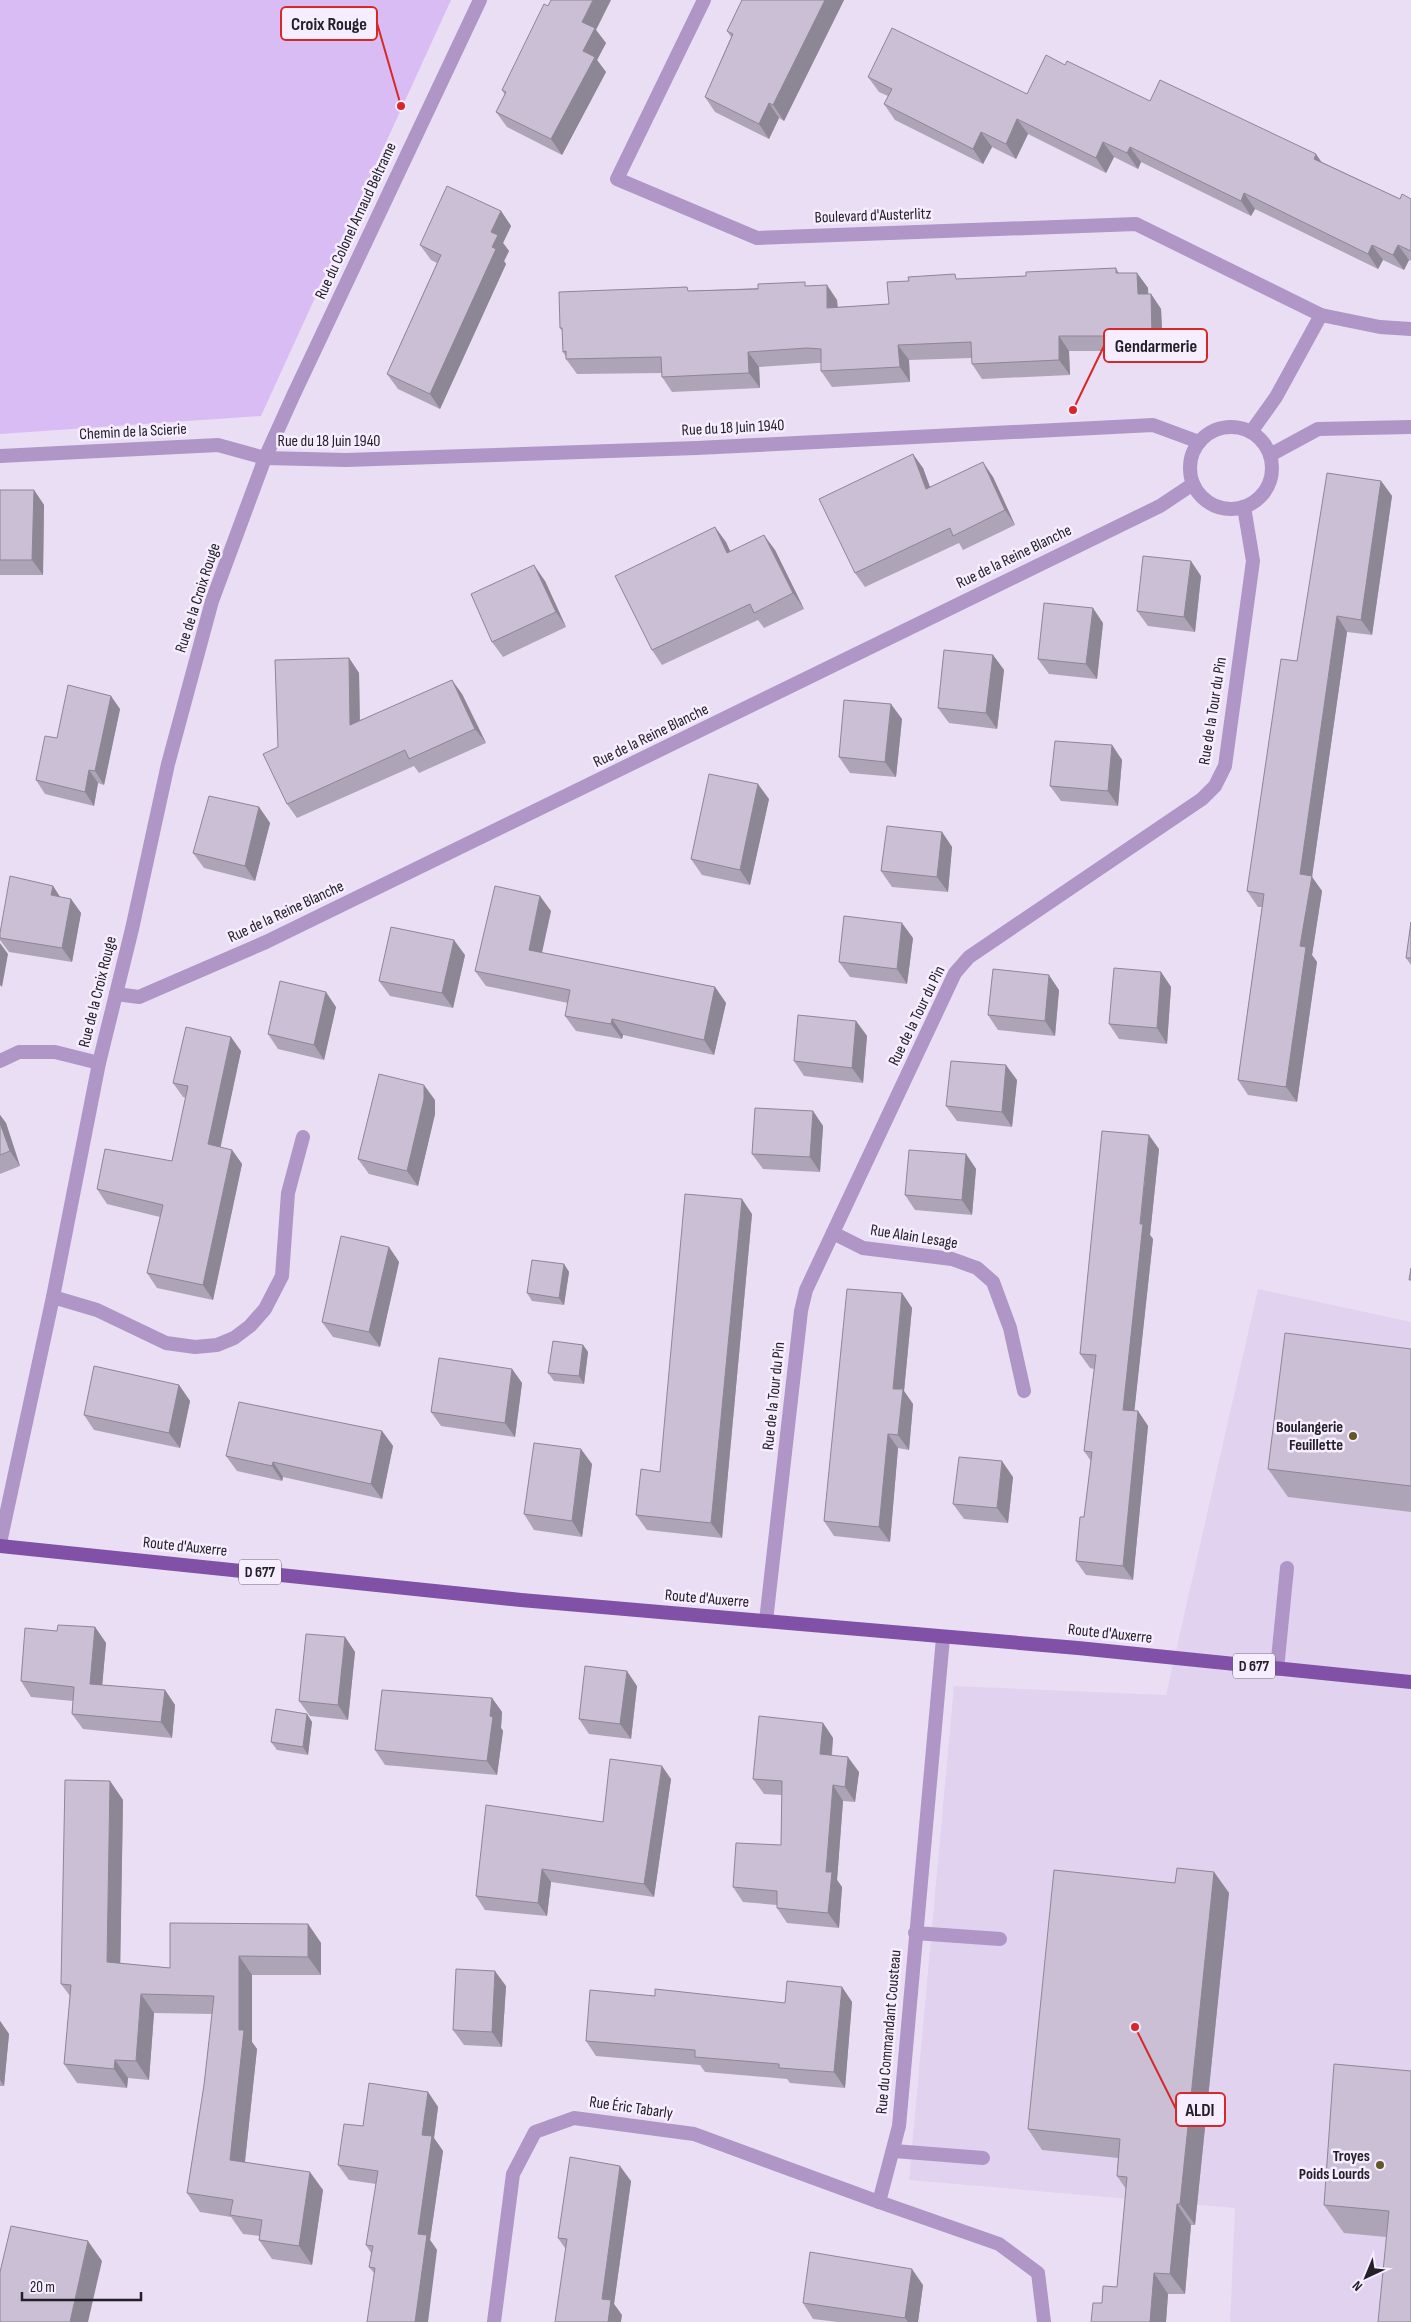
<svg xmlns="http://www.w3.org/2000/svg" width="1411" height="2322" font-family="'Sofia Sans Condensed',sans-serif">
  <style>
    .built { fill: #e1d2ef }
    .green { fill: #d9bcf4 }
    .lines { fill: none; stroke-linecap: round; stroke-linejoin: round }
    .service { stroke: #af96c6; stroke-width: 14 }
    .minor { stroke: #af96c6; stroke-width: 14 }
    .tertiary { stroke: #af96c6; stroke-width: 14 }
    .primary { stroke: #8151a8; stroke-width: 14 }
    .wall { fill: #aea4b7 }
    .shaded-wall { fill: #8d8695 }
    .building { fill: #cabfd5; stroke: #8d8695 }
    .poi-dot { fill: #635825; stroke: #f6edff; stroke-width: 2 }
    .labels { text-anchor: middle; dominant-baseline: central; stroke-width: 5; stroke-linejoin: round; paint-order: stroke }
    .shield { fill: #f6edff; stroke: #635e68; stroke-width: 1 }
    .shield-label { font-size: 15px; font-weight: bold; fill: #242028 }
    .street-label { font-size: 16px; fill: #242028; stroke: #f6edff }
    .poi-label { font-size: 16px; font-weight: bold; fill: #242028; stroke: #f6edff; text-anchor: end }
    .leader { fill: none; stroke: #d62828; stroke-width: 2 }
    .callout-dot { fill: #d62828; stroke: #f6edff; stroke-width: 2 }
    .callout { fill: #f6edff; stroke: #d62828; stroke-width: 2 }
    .callout-label { font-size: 18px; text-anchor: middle; font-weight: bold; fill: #242028 }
  </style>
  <rect width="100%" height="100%" fill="#eadef5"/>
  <path class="built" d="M1258,1289L1411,1322V2322H1230L1235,2208L909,2180L954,1686L1166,1695Z"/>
  <path class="green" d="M0,0H451L261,416L0,434Z"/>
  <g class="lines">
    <g class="service">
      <path d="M1251,432L1276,397L1321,315"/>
      <path d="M1277,1669L1287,1568"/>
      <path d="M915,1933L1000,1939"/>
      <path d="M894,2151L983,2158"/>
    </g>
    <g class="minor">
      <path d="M704,0L617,179L757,238L1136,224L1321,315L1380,327L1411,329"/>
      <circle cx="1231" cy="468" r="41"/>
      <path d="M1270,455L1318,429L1411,427"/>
      <path d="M0,456L218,445L265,458L346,460L697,448L1153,425L1199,442"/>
      <path d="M116,994L139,997L266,942L1160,506L1193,484"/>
      <path d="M0,1061L19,1052H55L99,1063"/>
      <path d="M833,1233L863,1248L952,1259L977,1268L993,1282L1010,1328L1024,1391"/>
      <path d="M53,1297L97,1310L166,1343L195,1347L217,1345L234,1338L250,1326L265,1309L282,1276L288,1193L303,1137"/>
      <path d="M766,1621L801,1311L806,1290L955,973L969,957L1202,799L1215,786L1225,766L1253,561L1244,507"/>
      <path d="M943,1638L899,2126L879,2202L999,2244L1038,2273L1044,2322"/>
      <path d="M494,2322L513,2174L535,2132L574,2118L694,2134L879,2202"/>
    </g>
    <path class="tertiary" d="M0,1543L53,1297L99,1063L132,929L168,764L212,601L265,458L293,396L480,0"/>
    <path class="primary" d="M0,1546L521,1600L1078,1648L1411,1682"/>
  </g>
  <g class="wall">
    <path d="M742,0H844L784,121L779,118L769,139L715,112L705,97L731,37L727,31Z"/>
    <path d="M548,6L596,30L606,43L597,60L606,72L562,155L507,127L496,112L505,95L502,90Z"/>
    <path d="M1065,65L1150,101L1322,162L1400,199H1411V261L1409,260L1404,270L1383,260L1378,269L1255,209L1251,216L1141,162L1138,169L1114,157L1106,173L1028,134L1016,159L992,147L983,164L895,120L884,104L888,96L879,92L868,77L1027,94Z"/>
    <path d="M501,211L511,226L503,243L509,251L504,261L506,264L440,409L398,389L387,374L437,263L431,260L420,245Z"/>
    <path d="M1116,268L1119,273H1137L1148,288V294H1151L1161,309L1163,351H1069L1070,375L982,379L972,364V358L909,360L910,382L832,387L821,371V363H818L759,367L760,388L672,392L662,377V373L577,374L566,359V357L563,352L562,331L560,328L690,291L808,286L837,300L838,307L889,304L959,279L1026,276Z"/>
    <path d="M923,468L930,487L993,477L1015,525L963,550L959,543L865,587L855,573Z"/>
    <path d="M1381,481L1392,496L1372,635L1347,632L1312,877L1322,891L1312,955L1317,962L1297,1102L1248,1095L1238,1080L1262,907H1258L1247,891L1297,661Z"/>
    <path d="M0,490H34L44,505L43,575H0Z"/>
    <path d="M726,542L730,552L775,550L804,609L764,628L758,620L662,665L652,650Z"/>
    <path d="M1201,576L1195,632L1148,626L1137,611Z"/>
    <path d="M545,581L566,627L503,657L492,642Z"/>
    <path d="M1103,623L1097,679L1049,674L1038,659Z"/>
    <path d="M993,655L1004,670L997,729L949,723L938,708Z"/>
    <path d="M349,658L359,673L360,720L462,694L486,743L419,773L414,766L297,818L287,804L278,747Z"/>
    <path d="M120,709L104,785L98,783L94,806L45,794L36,780L57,738Z"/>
    <path d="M902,719L896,777L850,773L839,757Z"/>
    <path d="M1112,745L1122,760L1118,806L1061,801L1050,786Z"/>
    <path d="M769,799L750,885L702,875L691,859Z"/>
    <path d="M259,807L270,823L255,881L204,868L193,853Z"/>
    <path d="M942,832L952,847L948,892L892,887L881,871Z"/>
    <path d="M53,886L60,897L71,899L81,913L72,962L9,952L0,940V933Z"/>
    <path d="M551,911L542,953L715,987L726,1003L714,1055L623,1035L622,1039L576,1031L565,1016L568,1003L486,986L475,971Z"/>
    <path d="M1411,922V965L1406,958Z"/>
    <path d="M913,938L907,984L850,977L839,962Z"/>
    <path d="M465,955L453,1008L390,996L379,981Z"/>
    <path d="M1161,972L1171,987L1167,1044L1119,1039L1109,1024Z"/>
    <path d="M1059,990L1055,1036L998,1030L988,1015Z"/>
    <path d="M336,1007L324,1060L278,1049L268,1034Z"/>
    <path d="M856,1021L867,1036L863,1083L804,1076L794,1061Z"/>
    <path d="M241,1051L220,1147L232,1150L242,1164L213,1300L157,1288L147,1273L160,1217L107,1204L97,1189L172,1161L186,1098L183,1097L173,1083Z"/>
    <path d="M1017,1080L1012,1127L957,1121L946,1106Z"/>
    <path d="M435,1100V1114L418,1186L369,1174L358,1159Z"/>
    <path d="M813,1111L823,1126L820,1172L763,1169L752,1154Z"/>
    <path d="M0,1115L6,1123L20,1166L0,1174Z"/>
    <path d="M1159,1149L1150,1235L1153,1239L1134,1411H1138L1148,1426L1133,1580L1086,1575L1076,1561L1084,1517L1091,1461L1084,1451L1094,1369L1090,1368L1080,1354Z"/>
    <path d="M966,1154L976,1169L972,1215L915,1210L905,1195Z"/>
    <path d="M752,1214L722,1538L647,1530L636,1515L660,1472Z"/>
    <path d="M389,1247L399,1262L380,1347L333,1337L322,1322Z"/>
    <path d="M564,1264L569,1272L564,1305L532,1301L527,1293Z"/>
    <path d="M902,1293L912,1308L904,1391L913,1404L909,1450L898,1448L890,1542L834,1536L824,1521Z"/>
    <path d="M583,1345L588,1352L584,1384L554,1381L548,1373Z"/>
    <path d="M1411,1349V1512L1288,1497L1268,1469Z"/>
    <path d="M512,1369L522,1383L515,1437L441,1426L431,1412Z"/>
    <path d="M179,1385L190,1401L180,1448L94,1430L84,1415Z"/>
    <path d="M382,1431L393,1446L382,1499L283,1477L282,1481L237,1471L226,1456Z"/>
    <path d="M592,1464L582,1537L534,1530L524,1514Z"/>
    <path d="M1013,1477L1008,1523L964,1519L953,1504Z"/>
    <path d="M95,1627L106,1643L102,1685L165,1690L175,1705L172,1738L83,1729L72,1714L73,1701L31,1697L21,1681L57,1631Z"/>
    <path d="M345,1637L355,1652L348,1720L310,1716L299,1701Z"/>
    <path d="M637,1686L631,1739L589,1734L579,1719Z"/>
    <path d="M492,1698L502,1712L501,1728L503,1731L497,1775L385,1765L375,1750Z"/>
    <path d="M307,1714L312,1722L308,1755L277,1750L271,1742Z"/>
    <path d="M823,1723L833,1738L832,1756L859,1772L855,1802L843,1801L837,1880L842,1887L839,1928L787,1923L777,1908V1905L743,1902L733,1887L781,1845L782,1795L764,1794L753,1779Z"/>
    <path d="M671,1779L654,1897L551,1882L547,1916L485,1910L476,1896L603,1822Z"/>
    <path d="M110,1781L123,1800L120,1963L170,1968L308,1924L321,1943V1975H252V2042L257,2049L245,2162L323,2190L312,2265L272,2259L259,2240L260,2236L243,2234L231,2217L200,2212L187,2193L204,2085L212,2014L154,2013L149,2080L128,2078L127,2088L77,2083L64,2064L70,1996L61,1984Z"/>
    <path d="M1214,1872L1229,1893L1195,2225H1191L1185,2294H1168L1166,2322H1091L1102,2303L1117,2287L1126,2189L1117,2176L1118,2158L1042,2150L1028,2129L1175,1883Z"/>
    <path d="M506,1986L502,2047L464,2045L453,2030Z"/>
    <path d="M842,1987L852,2002L845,2088L790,2083L787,2079L705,2072L700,2065L596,2056L586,2041L655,1996L785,2003Z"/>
    <path d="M0,2021L9,2034L4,2086H0Z"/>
    <path d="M1411,2071L1386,2237L1344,2233L1324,2205Z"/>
    <path d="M428,2092L438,2107L434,2138L443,2151L430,2240L437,2250L374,2273L369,2267L371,2253L366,2245L376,2184L349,2180L338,2165L363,2126Z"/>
    <path d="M631,2181L614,2304L622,2315L565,2248L558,2238Z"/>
    <path d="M923,2285L918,2322H838L813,2319L803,2303Z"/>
  </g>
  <g class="shaded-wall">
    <path d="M593,0H611L596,30L606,43L597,60L606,72L562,155L551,139L583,51L582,22Z"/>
    <path d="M825,0H844L784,121L773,105Z"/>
    <path d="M769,103L779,118L769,139L759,124Z"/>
    <path d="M1017,119L1028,134L1016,159L1006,144Z"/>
    <path d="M981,132L992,147L983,164L973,149Z"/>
    <path d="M1103,142L1114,157L1106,173L1096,158Z"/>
    <path d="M1130,147L1141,162L1138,169L1127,153Z"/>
    <path d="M1316,154L1327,170L1314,159Z"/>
    <path d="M1244,193L1255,209L1251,216L1241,201Z"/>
    <path d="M501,211L511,226L503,243L509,251L504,261L506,264L440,409L430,394L492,247L491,232Z"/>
    <path d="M1372,245L1383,260L1378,269L1368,254Z"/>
    <path d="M1398,245L1409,260L1404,270L1393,255Z"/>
    <path d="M1137,273L1148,288L1149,310L1138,294Z"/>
    <path d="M827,285L837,300L838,323L827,308Z"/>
    <path d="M1151,294L1161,309L1163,351L1152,336Z"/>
    <path d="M1059,336L1069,351L1070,375L1059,360Z"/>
    <path d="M898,345L909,360L910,382L900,367Z"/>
    <path d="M748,352L759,367L760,388L749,373Z"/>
    <path d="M913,454L923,468L936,504L926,489Z"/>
    <path d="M983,462L993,477L1015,525L1005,510Z"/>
    <path d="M1381,481L1392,496L1372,635L1361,620Z"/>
    <path d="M34,490L44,505L43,575L32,560Z"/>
    <path d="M715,527L726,542L738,568L727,553Z"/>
    <path d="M764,535L775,550L804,609L793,593Z"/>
    <path d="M1191,561L1201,576L1195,632L1184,617Z"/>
    <path d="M534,565L545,581L566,627L556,612Z"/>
    <path d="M1093,608L1103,623L1097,679L1086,664Z"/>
    <path d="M1337,616L1347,632L1312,877L1322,891L1312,955L1317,962L1297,1102L1286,1087L1300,946V874Z"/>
    <path d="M993,655L1004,670L997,729L986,713Z"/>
    <path d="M349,658L359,673L360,739L350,725Z"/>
    <path d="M452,680L462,694L486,743L475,729Z"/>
    <path d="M111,696L120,709L104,785L95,771Z"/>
    <path d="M891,704L902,719L896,777L885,762Z"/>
    <path d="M1112,745L1122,760L1118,806L1108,791Z"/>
    <path d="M89,770L98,783L94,806L85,792Z"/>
    <path d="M758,784L769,799L750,885L740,870Z"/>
    <path d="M259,807L270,823L255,881L245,866Z"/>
    <path d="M942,832L952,847L948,892L937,877Z"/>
    <path d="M53,886L62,900L51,895Z"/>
    <path d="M540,896L551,911L539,965L529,950Z"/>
    <path d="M71,899L81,913L72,962L62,948Z"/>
    <path d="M902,923L913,938L907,984L897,969Z"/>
    <path d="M454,940L465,955L453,1008L442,993Z"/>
    <path d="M0,943L8,954L2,987L0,985Z"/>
    <path d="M1161,972L1171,987L1167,1044L1157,1028Z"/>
    <path d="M1049,975L1059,990L1055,1036L1045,1021Z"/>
    <path d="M715,987L726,1003L714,1055L704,1040Z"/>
    <path d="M326,992L336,1007L324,1060L314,1045Z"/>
    <path d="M612,1019L623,1035L622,1039L611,1024Z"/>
    <path d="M856,1021L867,1036L863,1083L852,1068Z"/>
    <path d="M231,1037L241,1051L218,1159L208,1144Z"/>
    <path d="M1006,1065L1017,1080L1012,1127L1002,1112Z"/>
    <path d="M424,1085L435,1100V1114L418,1186L407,1171Z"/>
    <path d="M813,1111L823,1126L820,1172L810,1157Z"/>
    <path d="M0,1115L6,1123L20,1166L10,1151L0,1123Z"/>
    <path d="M1149,1135L1159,1149L1150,1235L1153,1239L1133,1424L1123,1410Z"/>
    <path d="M232,1150L242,1164L213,1300L203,1285Z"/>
    <path d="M966,1154L976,1169L972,1215L962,1200Z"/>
    <path d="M742,1199L752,1214L722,1538L711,1523Z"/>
    <path d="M389,1247L399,1262L380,1347L369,1332Z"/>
    <path d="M564,1264L569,1272L564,1305L559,1298Z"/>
    <path d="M902,1293L912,1308L904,1391L913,1404L909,1450L898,1435L893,1389Z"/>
    <path d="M583,1345L588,1352L584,1384L579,1376Z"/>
    <path d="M512,1369L522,1383L515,1437L505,1423Z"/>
    <path d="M179,1385L190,1401L180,1448L169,1433Z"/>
    <path d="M1138,1411L1148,1426L1133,1580L1123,1566Z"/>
    <path d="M382,1431L393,1446L382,1499L371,1484Z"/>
    <path d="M888,1434L898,1448L890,1542L879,1527Z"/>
    <path d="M581,1449L592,1464L582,1537L572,1521Z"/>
    <path d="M1002,1461L1013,1477L1008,1523L997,1508Z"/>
    <path d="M273,1462L283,1477L282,1481L272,1466Z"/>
    <path d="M95,1627L106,1643L101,1699L90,1684Z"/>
    <path d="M345,1637L355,1652L348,1720L338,1705Z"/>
    <path d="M627,1671L637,1686L631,1739L620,1724Z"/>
    <path d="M165,1690L175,1705L172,1738L161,1722Z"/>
    <path d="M492,1698L502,1712L501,1728L503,1731L497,1775L487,1761L490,1716Z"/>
    <path d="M307,1714L312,1722L308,1755L303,1747Z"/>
    <path d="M823,1723L833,1738L830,1769L820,1754Z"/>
    <path d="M848,1757L859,1772L855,1802L845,1787Z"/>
    <path d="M662,1766L671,1779L654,1897L644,1884Z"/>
    <path d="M110,1781L123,1800L120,1980L107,1962Z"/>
    <path d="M833,1785L843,1801L837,1880L842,1887L839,1928L828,1913L826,1872Z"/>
    <path d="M542,1869L551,1882L547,1916L538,1903Z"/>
    <path d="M1214,1872L1229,1893L1195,2225L1180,2204Z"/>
    <path d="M308,1924L321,1943V1975L308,1957Z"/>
    <path d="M239,1956L252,1975V2042L257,2049L243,2179L230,2160L239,2030Z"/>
    <path d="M495,1971L506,1986L502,2047L492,2032Z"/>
    <path d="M842,1987L852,2002L845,2088L834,2072Z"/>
    <path d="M141,1994L154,2013L149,2080L136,2061Z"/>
    <path d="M0,2021L9,2034L4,2086L0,2080Z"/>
    <path d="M115,2060L128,2078L127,2088L114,2069Z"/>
    <path d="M428,2092L438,2107L434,2138L443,2151L430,2240L437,2250L428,2322H415L422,2135Z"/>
    <path d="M620,2166L631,2181L614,2304L622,2315L621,2322H608L602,2299Z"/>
    <path d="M310,2172L323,2190L312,2265L299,2246Z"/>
    <path d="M1177,2204L1191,2225L1185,2294L1170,2274Z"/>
    <path d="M88,2241L102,2261L88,2322H70Z"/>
    <path d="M912,2269L923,2285L918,2322H908L905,2318Z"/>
    <path d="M1154,2273L1168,2294L1166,2322H1150Z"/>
  </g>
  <g class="building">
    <path d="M551,0H593L582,22L595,28L583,51L595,57L551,139L496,112L506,92L502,90L544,4L548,6Z"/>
    <path d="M742,0H825L773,105L769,103L759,124L705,97L733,34L727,31Z"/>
    <path d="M892,28L1027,94L1046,55L1065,65L1067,61L1150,101L1160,80L1316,154L1314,159L1400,199L1402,194L1411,199V251L1398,245L1393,255L1372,245L1368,254L1244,193L1241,201L1130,147L1127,153L1103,142L1096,158L1017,119L1006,144L981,132L973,149L884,104L892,89L868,77Z"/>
    <path d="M447,186L501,211L491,232L498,235L492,247L496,249L430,394L387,374L441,255L420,245Z"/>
    <path d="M1116,268V273H1137L1138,294H1151L1152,336H1059V360L972,364L971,342L898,345L900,367L821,371V349L807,348L748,352L749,373L662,377L661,357L566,359V351L563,352L562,328H560L559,292L687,287L688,291L758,289V284L805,282V286L827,285V308L889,304L887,282L909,281L908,277L955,274L956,279L1026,276V272Z"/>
    <path d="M913,454L926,489L983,462L1005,510L953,536L950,528L855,573L819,499Z"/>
    <path d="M1327,473L1381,481L1361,620L1337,616L1300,874L1312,876L1300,946L1306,947L1286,1087L1238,1080L1264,894L1247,891L1281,659L1297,661Z"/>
    <path d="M0,490H34L32,560H0Z"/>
    <path d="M715,527L727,553L764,535L793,593L754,613L750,604L652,650L615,576Z"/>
    <path d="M1143,556L1191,561L1184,617L1137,611Z"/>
    <path d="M534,565L556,612L492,642L471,594Z"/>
    <path d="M1044,603L1093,608L1086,664L1038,659Z"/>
    <path d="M944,650L993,655L986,713L938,708Z"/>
    <path d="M349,658L350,725L452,680L475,729L409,759L405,750L287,804L263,754L278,747L275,660Z"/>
    <path d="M68,685L111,696L95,771L89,770L85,792L36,780L45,736L57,738Z"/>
    <path d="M844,700L891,704L885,762L839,757Z"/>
    <path d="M1055,741L1112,745L1108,791L1050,786Z"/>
    <path d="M709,774L758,784L740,870L691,859Z"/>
    <path d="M209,796L259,807L245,866L193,853Z"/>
    <path d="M887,826L942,832L937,877L881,871Z"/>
    <path d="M10,876L53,886L51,895L71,899L62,948L0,938V933Z"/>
    <path d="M495,886L540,896L529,950L715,987L704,1040L612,1019L611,1024L565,1016L570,990L475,971Z"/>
    <path d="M844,916L902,923L897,969L839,962Z"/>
    <path d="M1411,922V958H1406Z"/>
    <path d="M391,927L454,940L442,993L379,981Z"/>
    <path d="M1114,968L1161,972L1157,1028L1109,1024Z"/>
    <path d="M993,969L1049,975L1045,1021L988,1015Z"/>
    <path d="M280,981L326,992L314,1045L268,1034Z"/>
    <path d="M798,1015L856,1021L852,1068L794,1061Z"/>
    <path d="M186,1027L231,1037L208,1144L232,1150L203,1285L147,1273L163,1205L97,1189L105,1149L172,1161L188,1086L173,1083Z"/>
    <path d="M951,1061L1006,1065L1002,1112L946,1106Z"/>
    <path d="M379,1074L424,1085V1099L407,1171L358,1159Z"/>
    <path d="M755,1108L813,1111L810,1157L752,1154Z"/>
    <path d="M0,1123L10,1151L0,1155Z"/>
    <path d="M1102,1131L1149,1135L1140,1224H1143L1123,1410L1138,1411L1123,1566L1076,1561L1080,1517H1084L1092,1452L1084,1451L1096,1355L1080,1354Z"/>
    <path d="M909,1150L966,1154L962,1200L905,1195Z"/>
    <path d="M685,1194L742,1199L711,1523L636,1515L641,1469L660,1472Z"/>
    <path d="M341,1236L389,1247L369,1332L322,1322Z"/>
    <path d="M532,1260L564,1264L559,1298L527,1293Z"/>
    <path d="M1411,1268V1280H1409Z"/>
    <path d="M847,1289L902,1293L893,1389H903L898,1435L888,1434L879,1527L824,1521Z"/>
    <path d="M1285,1333L1411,1349V1486L1268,1469Z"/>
    <path d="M553,1341L583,1345L579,1376L548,1373Z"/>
    <path d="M439,1358L512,1369L505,1423L431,1412Z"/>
    <path d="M94,1366L179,1385L169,1433L84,1415Z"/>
    <path d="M239,1402L382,1431L371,1484L273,1462L272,1466L226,1456Z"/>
    <path d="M534,1443L581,1449L572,1521L524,1514Z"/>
    <path d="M959,1457L1002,1461L997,1508L953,1504Z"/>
    <path d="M58,1625L95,1627L90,1684L165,1690L161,1722L72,1714L74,1687L21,1681L25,1628L57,1631Z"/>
    <path d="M306,1634L345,1637L338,1705L299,1701Z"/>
    <path d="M585,1666L627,1671L620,1724L579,1719Z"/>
    <path d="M382,1690L492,1698L490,1716L493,1717L487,1761L375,1750Z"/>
    <path d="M276,1709L307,1714L303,1747L271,1742Z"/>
    <path d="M759,1716L823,1723L820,1754L848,1757L845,1787L833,1785L826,1872H832L828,1913L777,1908V1891L733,1887L736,1843L781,1845L782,1781L753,1779Z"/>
    <path d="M610,1759L662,1766L644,1884L542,1869L538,1903L476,1896L486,1805L603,1822Z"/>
    <path d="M65,1780L110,1781L107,1962L170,1968V1923L308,1924V1957L239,1956V2030H244L230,2160L310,2172L299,2246L259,2240L262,2220L230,2215L233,2200L187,2193L204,2085L214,1996L141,1994L136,2061L115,2060L114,2069L64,2064L71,1985L61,1984Z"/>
    <path d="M1177,1868L1214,1872L1180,2204H1177L1170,2274L1154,2273L1150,2322H1091L1093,2303H1102L1103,2286L1117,2287L1127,2177L1117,2176L1120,2139L1028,2129L1054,1870L1175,1883Z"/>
    <path d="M456,1969L495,1971L492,2032L453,2030Z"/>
    <path d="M787,1981L842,1987L834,2072L779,2068V2064L695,2057V2050L586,2041L590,1990L655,1996V1989L785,2003Z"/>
    <path d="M1334,2064L1411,2071V2322H1378L1389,2211L1324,2205Z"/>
    <path d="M369,2083L428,2092L422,2135L432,2136L418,2234L427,2235L415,2322H367L375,2268L369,2267L373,2246L366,2245L378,2171L338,2165L344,2124L363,2126Z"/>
    <path d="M570,2157L620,2166L602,2299L611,2300L608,2322H555L567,2239L558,2238Z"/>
    <path d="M11,2226L88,2241L70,2322H0V2272Z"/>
    <path d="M810,2252L912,2269L905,2318L803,2303Z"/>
  </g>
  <g class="poi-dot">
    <circle cx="1353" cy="1436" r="5"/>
    <circle cx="1380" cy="2165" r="5"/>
  </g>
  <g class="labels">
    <g class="shield">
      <rect x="239" y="1559.5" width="42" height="25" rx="4"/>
      <rect x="1233" y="1653.5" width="42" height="25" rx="4"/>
    </g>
    <g class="shield-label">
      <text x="260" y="1572">D 677</text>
      <text x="1254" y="1666">D 677</text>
    </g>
    <g class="street-label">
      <text transform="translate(873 216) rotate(-2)">Boulevard d'Austerlitz</text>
      <text transform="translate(356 221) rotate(-65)">Rue du Colonel Arnaud Beltrame</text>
      <text transform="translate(733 428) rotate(-3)">Rue du 18 Juin 1940</text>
      <text transform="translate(133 432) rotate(-3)">Chemin de la Scierie</text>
      <text x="329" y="441">Rue du 18 Juin 1940</text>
      <text transform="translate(1014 557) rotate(-26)">Rue de la Reine Blanche</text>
      <text transform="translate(198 598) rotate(-72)">Rue de la Croix Rouge</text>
      <text transform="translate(1213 711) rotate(-81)">Rue de la Tour du Pin</text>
      <text transform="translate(651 736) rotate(-26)">Rue de la Reine Blanche</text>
      <text transform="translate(286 912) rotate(-25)">Rue de la Reine Blanche</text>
      <text transform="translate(98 992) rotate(-76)">Rue de la Croix Rouge</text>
      <text transform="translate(917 1016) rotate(-64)">Rue de la Tour du Pin</text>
      <text transform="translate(914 1237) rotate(9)">Rue Alain Lesage</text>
      <text transform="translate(774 1396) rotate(-84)">Rue de la Tour du Pin</text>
      <text transform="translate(185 1547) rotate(6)">Route d'Auxerre</text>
      <text transform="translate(707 1599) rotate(5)">Route d'Auxerre</text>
      <text transform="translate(1110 1634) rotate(6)">Route d'Auxerre</text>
      <text transform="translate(889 2032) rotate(-85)">Rue du Commandant Cousteau</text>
      <text transform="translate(631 2108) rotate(8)">Rue Éric Tabarly</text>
    </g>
    <g class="poi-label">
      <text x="1343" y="1427">Boulangerie<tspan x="1343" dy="18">Feuillette</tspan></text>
      <text x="1370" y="2156">Troyes<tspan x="1370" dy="18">Poids Lourds</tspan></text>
    </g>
  </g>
  <path class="leader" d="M401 106L377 23M1073 410L1104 346M1135 2027L1176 2109"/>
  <g class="callout-dot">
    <circle cx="401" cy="106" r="5"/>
    <circle cx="1073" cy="410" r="5"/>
    <circle cx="1135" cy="2027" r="5"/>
  </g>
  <g class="callout">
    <rect x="281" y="7" width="96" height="33" rx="5"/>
    <rect x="1104" y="329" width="103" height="33" rx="5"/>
    <rect x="1176" y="2093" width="49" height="33" rx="5"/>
  </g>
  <g class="callout-label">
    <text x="329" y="30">Croix Rouge</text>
    <text x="1156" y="352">Gendarmerie</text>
    <text x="1200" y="2116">ALDI</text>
  </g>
  <g transform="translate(1366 2277) rotate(224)" stroke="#f6edff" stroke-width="4" paint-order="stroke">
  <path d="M0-4L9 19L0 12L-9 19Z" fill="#242028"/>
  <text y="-8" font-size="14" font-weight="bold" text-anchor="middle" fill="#242028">N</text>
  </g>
  <path d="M22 2292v8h119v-8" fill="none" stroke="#242028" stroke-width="2.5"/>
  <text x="30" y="2292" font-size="15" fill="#242028" stroke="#f6edff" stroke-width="4" paint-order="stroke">20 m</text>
</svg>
